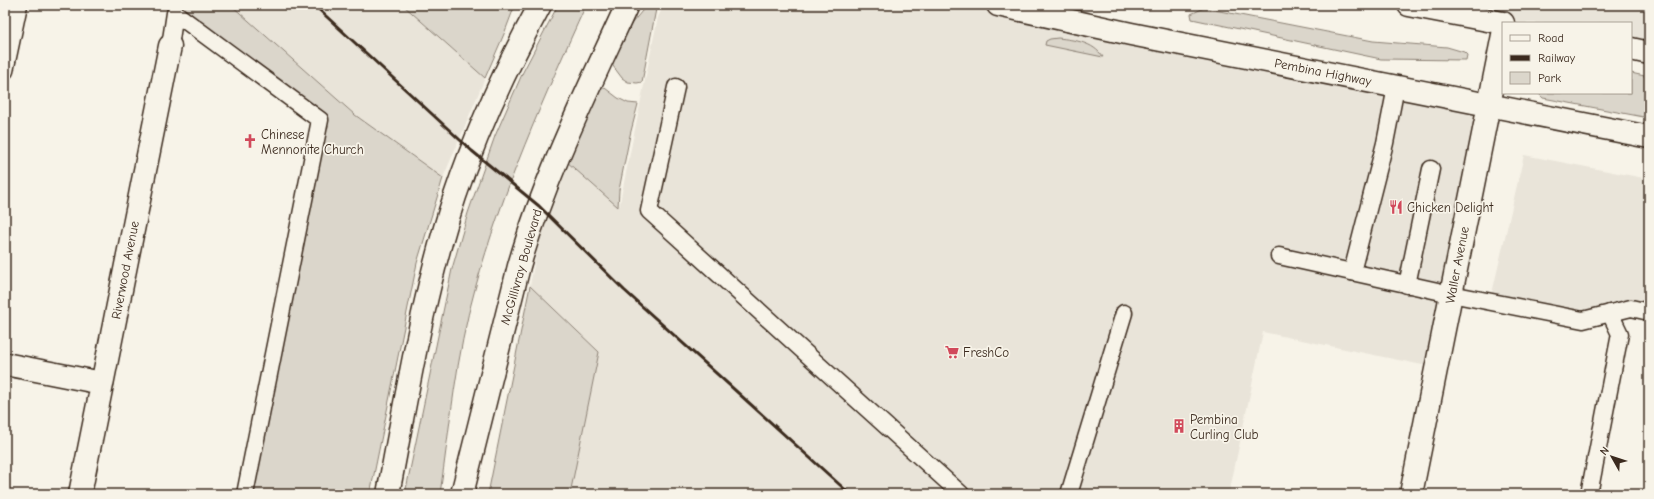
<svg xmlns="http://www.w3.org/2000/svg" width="1654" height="499" font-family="'Comic Neue',sans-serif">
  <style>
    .built { fill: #e9e4d9 }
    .green { fill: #dbd6cb; stroke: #8b8074 }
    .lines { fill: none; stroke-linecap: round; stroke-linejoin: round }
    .lane-casing { stroke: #3b2a1e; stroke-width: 19 }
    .street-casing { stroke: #3b2a1e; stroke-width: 25 }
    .primary-casing { stroke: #3b2a1e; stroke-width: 25 }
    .lane { stroke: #f7f3e8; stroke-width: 16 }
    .street { stroke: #f7f3e8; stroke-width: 22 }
    .primary { stroke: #f7f3e8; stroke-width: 22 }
    .rail { stroke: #3b2a1e; stroke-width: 3 }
    .labels { text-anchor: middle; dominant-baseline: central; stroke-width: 3.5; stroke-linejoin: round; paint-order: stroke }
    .street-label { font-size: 13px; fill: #3b2a1e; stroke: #f7f3e8 }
    .poi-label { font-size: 13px; fill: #3b2a1e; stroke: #f7f3e8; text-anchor: start }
  </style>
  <rect width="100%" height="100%" fill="#f7f3e8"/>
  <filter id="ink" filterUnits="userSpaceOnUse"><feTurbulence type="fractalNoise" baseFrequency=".025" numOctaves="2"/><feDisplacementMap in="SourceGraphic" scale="8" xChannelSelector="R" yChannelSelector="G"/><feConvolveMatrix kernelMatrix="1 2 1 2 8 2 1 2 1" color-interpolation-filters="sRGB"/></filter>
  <g filter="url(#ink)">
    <g class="built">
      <path d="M231,5H403L485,78L443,178L355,115Z"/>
      <path d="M664,5H998L1489,105L1437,368L1263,332L1229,494H570L599,352L530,286L541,228L566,161L619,207L658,17Z"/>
      <path d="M1409,5H1649V53L1631,49V23H1503Z"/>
      <path d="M1524,155L1649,179V312L1583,320L1490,302Z"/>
    </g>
    <g class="green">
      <path d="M168,5H231L355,115L443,178L417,263L370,494H249L320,120L175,13Z"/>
      <path d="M403,5H515L504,34L485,78Z"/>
      <path d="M558,5H586C544,97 502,191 475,289C456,356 450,425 440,494H405L452,269L468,213L495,136L523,72Z"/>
      <path d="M647,5H652L656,9L642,82L637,83L628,82L622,78L613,66L612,60L627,29Z"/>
      <path d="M1204,8L1373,41L1447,47L1464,52L1467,55L1466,60L1381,59L1192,19L1191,14Z"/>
      <path d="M1058,38C1075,40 1093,42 1103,57L1045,45L1046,41L1050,39Z"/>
      <path d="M1631,73L1649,77V118L1543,98L1538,93H1631Z"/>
      <path d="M601,85L618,98L628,103L638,104L630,135L619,190L618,207L566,161Z"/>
      <path d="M530,286L599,352L570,494H488Z"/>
    </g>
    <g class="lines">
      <defs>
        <g id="lane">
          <path d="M170,46L175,13L320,120L245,494"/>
          <path d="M5,71L19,5"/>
          <path d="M676,87L649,211L961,494"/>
          <path d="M1279,256L1451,294L1583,320L1631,308L1649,312"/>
          <path d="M1352,272L1385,143L1396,87"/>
          <path d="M1407,285L1431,169"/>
          <path d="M1069,494L1124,313"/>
          <path d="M1589,494L1620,334L1610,313"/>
        </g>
        <g id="street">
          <path d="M5,364L102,383"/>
          <path d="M80,494L170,46"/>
          <path d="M1411,494L1503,35"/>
        </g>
        <g id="primary">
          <path d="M998,5L1131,34L1649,137"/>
          <path d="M1409,5L1503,23"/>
          <path d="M1631,49L1649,53"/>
          <path d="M388,494C407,395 423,292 455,196C477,130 507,66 540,5"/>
          <path d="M462,494L519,266C545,176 588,90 627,5"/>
        </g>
      </defs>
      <use href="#lane" class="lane-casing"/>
      <use href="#street" class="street-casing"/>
      <use href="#primary" class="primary-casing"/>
      <use href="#lane" class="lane"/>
      <use href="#street" class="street"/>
      <use href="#primary" class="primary"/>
      <path class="rail" d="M314,5L472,151L539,206L624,290L850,494"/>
    </g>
  </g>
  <defs>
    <symbol id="church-bare" viewBox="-9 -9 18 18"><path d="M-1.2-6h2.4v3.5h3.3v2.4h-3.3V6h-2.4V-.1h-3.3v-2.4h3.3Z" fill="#d1495b" stroke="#f7f3e8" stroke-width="2.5" paint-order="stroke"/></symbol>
    <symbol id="restaurant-bare" viewBox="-9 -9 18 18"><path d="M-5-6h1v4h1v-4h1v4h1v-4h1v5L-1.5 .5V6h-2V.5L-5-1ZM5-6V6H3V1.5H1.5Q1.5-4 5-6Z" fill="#d1495b" stroke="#f7f3e8" stroke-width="2.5" paint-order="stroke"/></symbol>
    <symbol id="supermarket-bare" viewBox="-9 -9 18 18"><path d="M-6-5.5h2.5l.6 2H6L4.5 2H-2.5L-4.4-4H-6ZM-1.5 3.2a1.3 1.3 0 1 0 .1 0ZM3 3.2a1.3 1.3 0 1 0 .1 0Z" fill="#d1495b" stroke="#f7f3e8" stroke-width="2.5" paint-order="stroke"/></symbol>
    <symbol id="building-bare" viewBox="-9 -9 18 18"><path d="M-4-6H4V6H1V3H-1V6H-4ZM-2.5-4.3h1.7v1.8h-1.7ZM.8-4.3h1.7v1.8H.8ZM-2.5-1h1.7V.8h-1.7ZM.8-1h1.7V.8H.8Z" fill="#d1495b" stroke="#f7f3e8" stroke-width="2.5" paint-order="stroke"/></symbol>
  </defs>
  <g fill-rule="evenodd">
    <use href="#church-bare" x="240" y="131" width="20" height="20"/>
    <use href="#restaurant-bare" x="1386" y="197" width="20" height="20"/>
    <use href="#supermarket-bare" x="942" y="342" width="20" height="20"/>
    <use href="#building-bare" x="1169" y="416" width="20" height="20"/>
  </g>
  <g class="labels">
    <g class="street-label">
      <text transform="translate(1323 72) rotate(11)">Pembina Highway</text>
      <text transform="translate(1457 265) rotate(-79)">Waller Avenue</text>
      <text transform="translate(521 267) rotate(-74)">McGillivray Boulevard</text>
      <text transform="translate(125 270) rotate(-79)">Riverwood Avenue</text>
    </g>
    <g class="poi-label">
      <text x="261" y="134">Chinese<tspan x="261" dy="15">Mennonite Church</tspan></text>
      <text x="1407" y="207">Chicken Delight</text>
      <text x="963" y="352">FreshCo</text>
      <text x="1190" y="419">Pembina<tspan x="1190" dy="15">Curling Club</tspan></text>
    </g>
  </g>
  <rect width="1654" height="499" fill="none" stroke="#f7f3e8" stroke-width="20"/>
  <rect x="10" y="10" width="1634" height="479" fill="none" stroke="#3b2a1e" stroke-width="1.5" filter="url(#ink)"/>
  <rect x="1502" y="22" width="130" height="72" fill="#f7f3e8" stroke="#aca397"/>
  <rect x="1510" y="35" width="20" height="6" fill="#f7f3e8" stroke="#aca397"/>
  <text x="1538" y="42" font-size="12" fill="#3b2a1e">Road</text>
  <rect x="1510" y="55" width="20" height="6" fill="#3b2a1e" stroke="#aca397"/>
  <text x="1538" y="62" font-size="12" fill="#3b2a1e">Railway</text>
  <rect x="1510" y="72" width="20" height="12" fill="#dbd6cb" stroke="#aca397"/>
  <text x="1538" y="82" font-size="12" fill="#3b2a1e">Park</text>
  <g transform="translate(1612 457) rotate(309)" stroke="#f7f3e8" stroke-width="3" paint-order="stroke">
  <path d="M0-3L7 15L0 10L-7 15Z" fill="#3b2a1e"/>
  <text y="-6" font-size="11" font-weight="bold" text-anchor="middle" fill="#3b2a1e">N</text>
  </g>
</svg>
